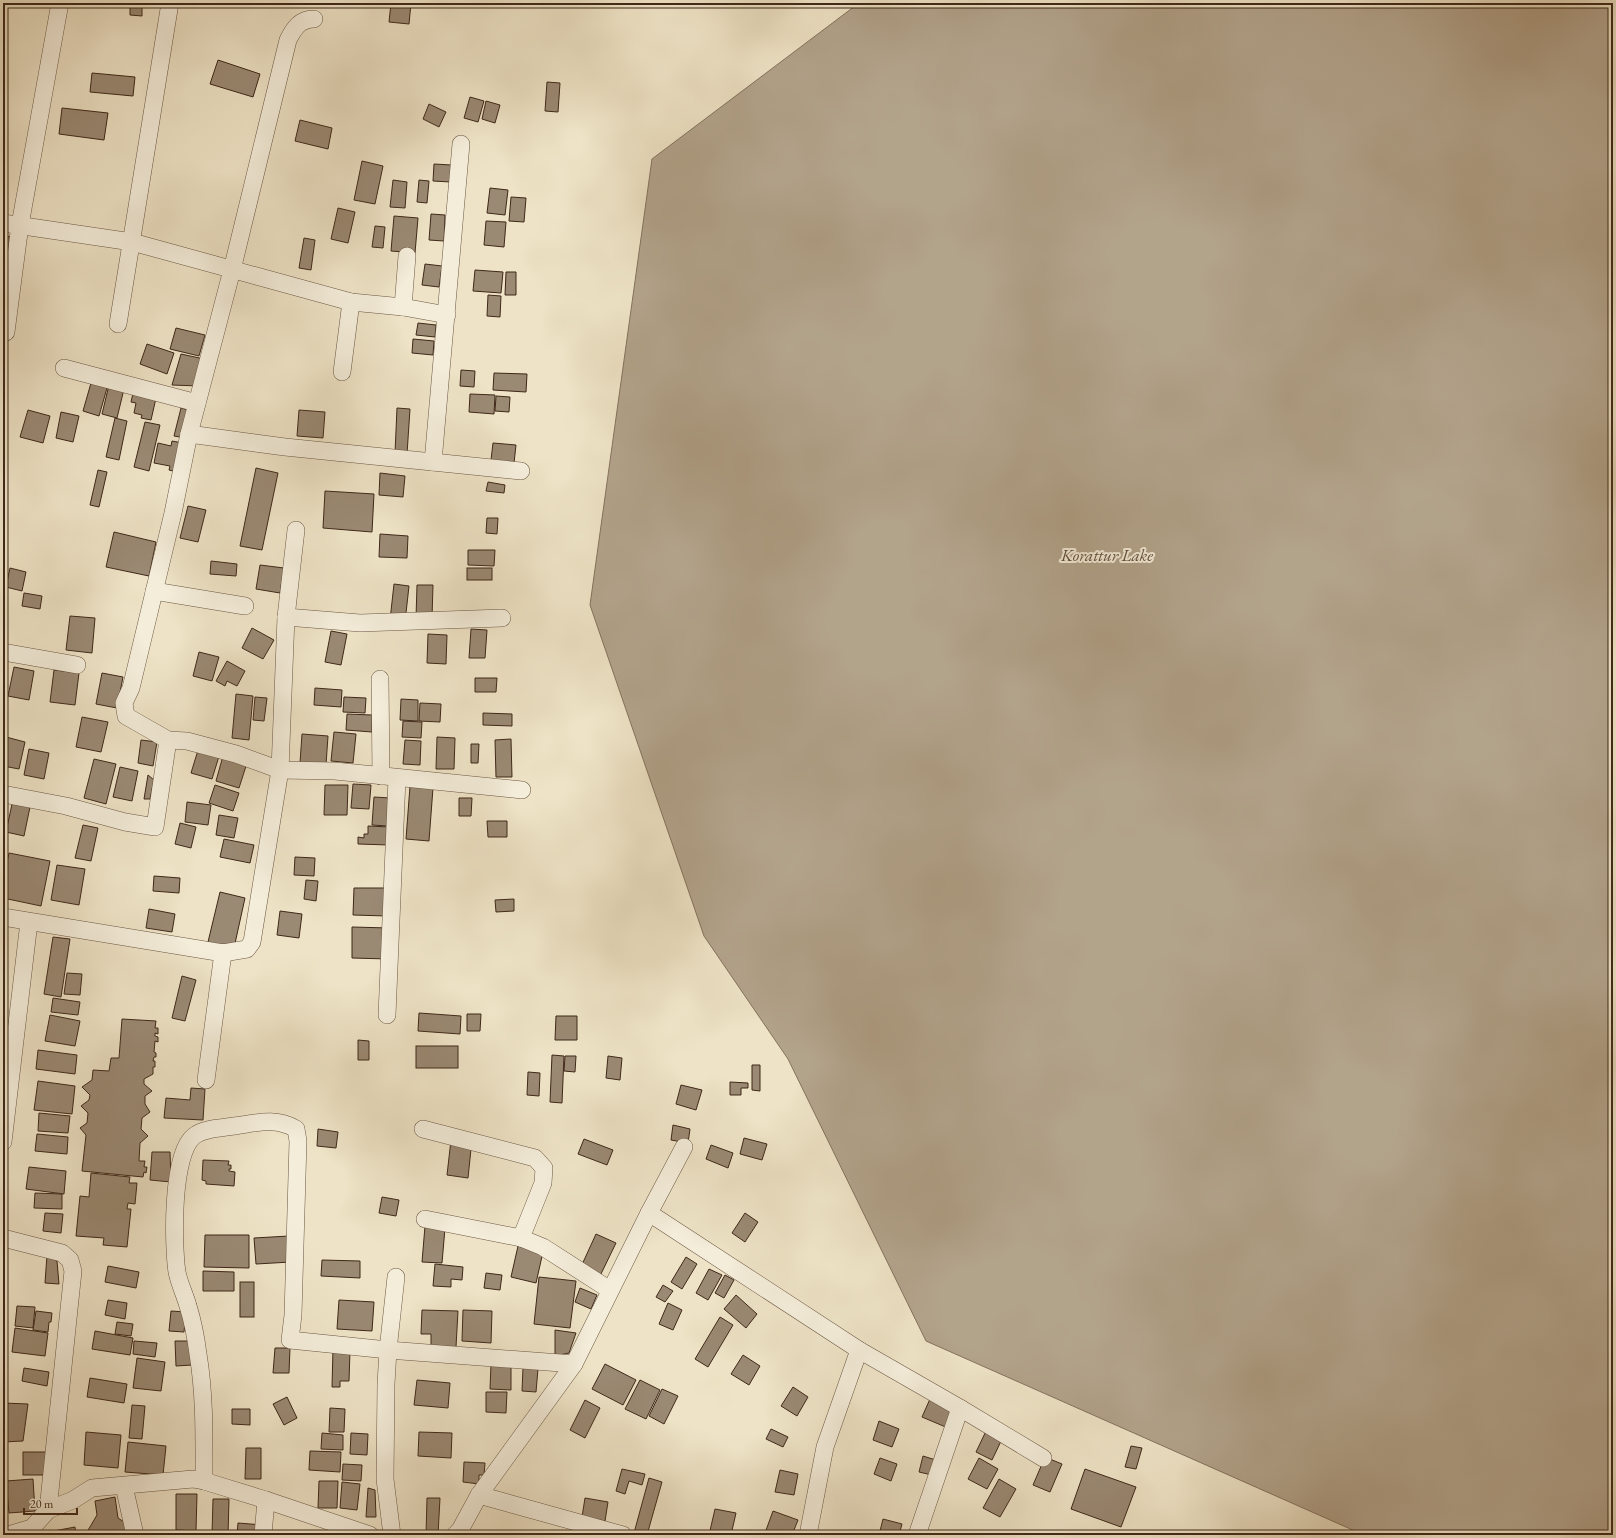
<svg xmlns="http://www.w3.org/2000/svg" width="1616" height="1538" font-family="'EB Garamond',serif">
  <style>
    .water { fill: #b2a38b; stroke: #84725d }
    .building { fill: #9a8973; stroke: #3f2819 }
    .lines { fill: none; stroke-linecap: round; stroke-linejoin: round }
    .street-casing { stroke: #6b5744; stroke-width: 18 }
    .street { stroke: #f4edda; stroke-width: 17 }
    .labels { text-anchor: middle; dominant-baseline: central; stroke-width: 4; stroke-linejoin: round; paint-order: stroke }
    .water-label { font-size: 17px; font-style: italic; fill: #624d3b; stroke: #f4edda }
  </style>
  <rect width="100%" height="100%" fill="#eee3c6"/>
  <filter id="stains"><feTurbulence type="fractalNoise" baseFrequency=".005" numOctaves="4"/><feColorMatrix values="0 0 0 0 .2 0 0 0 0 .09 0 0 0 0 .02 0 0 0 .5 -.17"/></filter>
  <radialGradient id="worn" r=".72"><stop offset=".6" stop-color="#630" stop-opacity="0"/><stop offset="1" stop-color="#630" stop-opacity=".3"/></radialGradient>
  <path class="water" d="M859,3H1613V1535H1364L926,1341L788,1059L704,936L590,605L652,159Z"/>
  <g class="building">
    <path d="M130,3H142V16L130,15Z"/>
    <path d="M391,3H411L409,24L389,22Z"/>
    <path d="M218,60L260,74L253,97L210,84Z"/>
    <path d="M92,73L135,77L133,96L90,92Z"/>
    <path d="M547,82L560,83L558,112L545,111Z"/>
    <path d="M470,97L484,101L478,122L464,118Z"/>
    <path d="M486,101L500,105L495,123L482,119Z"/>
    <path d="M429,104L446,112L439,127L423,119Z"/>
    <path d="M62,108L108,113L104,140L59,134Z"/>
    <path d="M300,120L332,128L328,149L295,141Z"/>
    <path d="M362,161L383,166L375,204L354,200Z"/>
    <path d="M434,164L451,165V182L433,181Z"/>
    <path d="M393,180L407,182L405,208L390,207Z"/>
    <path d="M419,180L429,181L427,203L417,202Z"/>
    <path d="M490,188L508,190L505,215L487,213Z"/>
    <path d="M511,197L526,198L524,222L509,221Z"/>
    <path d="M338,208L355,212L348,243L331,239Z"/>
    <path d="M431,214L445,215L444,241L429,240Z"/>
    <path d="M394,216L418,218L415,253L391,251Z"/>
    <path d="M486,221L506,222L504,247L484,245Z"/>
    <path d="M375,226L385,227L383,248L372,247Z"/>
    <path d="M3,236L13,237L10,267L3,266Z"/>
    <path d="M304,238L315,240L311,270L299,268Z"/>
    <path d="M425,264L442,266L439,287L422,285Z"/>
    <path d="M475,270L503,272L501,293L473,291Z"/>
    <path d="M506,272H516V295H505Z"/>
    <path d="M488,295L501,296L500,317L487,316Z"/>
    <path d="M418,323L436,325L435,337L416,335Z"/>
    <path d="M176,328L205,335L199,356L170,349Z"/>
    <path d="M413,339L434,341L433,355L412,353Z"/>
    <path d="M147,344L174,353L167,374L140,364Z"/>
    <path d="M181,354L204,359L199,386L172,385Z"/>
    <path d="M461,370L475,371L474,387L460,386Z"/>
    <path d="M494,373L527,374L526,392L493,390Z"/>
    <path d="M91,383L107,388L99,416L83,411Z"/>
    <path d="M109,385L124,389L117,418L102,414Z"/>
    <path d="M133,393L156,398L151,420L141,418L142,415L134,413L136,403L131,402Z"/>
    <path d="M470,394L495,395L494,414L469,412Z"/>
    <path d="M496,396L510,397L509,412L495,411Z"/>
    <path d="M181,408L192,411L185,438L174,436Z"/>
    <path d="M397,408L410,409L407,454L395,453Z"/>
    <path d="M28,410L50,416L43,443L20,437Z"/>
    <path d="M299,410L325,412L323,438L297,436Z"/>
    <path d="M61,412L79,416L73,442L56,438Z"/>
    <path d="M115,418L127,421L119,460L106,457Z"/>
    <path d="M145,422L160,425L149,471L134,467Z"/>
    <path d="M172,441L183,443L177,472L169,470L170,466L154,463L158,443L171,446Z"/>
    <path d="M493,443L516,445L514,463L491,460Z"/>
    <path d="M256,468L278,473L262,550L240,546Z"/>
    <path d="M98,470L107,472L99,507L90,505Z"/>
    <path d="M380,473L405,476L403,497L379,495Z"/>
    <path d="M488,482L505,485L504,493L486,491Z"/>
    <path d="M325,491L374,494L372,532L323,528Z"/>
    <path d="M188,506L206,510L198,542L180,538Z"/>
    <path d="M487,518H498L497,534L486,533Z"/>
    <path d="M114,532L156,542L149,576L106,567Z"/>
    <path d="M380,534L408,536L407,558L379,557Z"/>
    <path d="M468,550H495L494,566L468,565Z"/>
    <path d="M211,561L237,564L236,576L210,574Z"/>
    <path d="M260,565L284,568L280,593L256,589Z"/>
    <path d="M10,568L26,572L22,591L6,587Z"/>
    <rect x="467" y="568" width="25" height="12"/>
    <path d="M394,584L409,586L405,622L390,620Z"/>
    <path d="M417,585H433L432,618H416Z"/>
    <path d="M24,593L42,596L40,609L22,606Z"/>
    <path d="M70,616L95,618L92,653L66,650Z"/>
    <path d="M252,628L274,640L263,659L242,648Z"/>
    <path d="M471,629L487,630L485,658H469Z"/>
    <path d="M331,631L347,634L341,665L325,662Z"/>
    <path d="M428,634L447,635L446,664L427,663Z"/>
    <path d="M199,652L219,657L212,681L193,676Z"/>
    <path d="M227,661L245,671L237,686L227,681L225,686L216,681Z"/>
    <path d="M14,667L34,671L29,700L8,696Z"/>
    <path d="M54,670L79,673L75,705L50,702Z"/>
    <path d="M102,673L123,677L117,708L96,704Z"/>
    <path d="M475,678H497L496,692H475Z"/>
    <path d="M315,688L342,690L341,707L314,705Z"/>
    <path d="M236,694L253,696L249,740L232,738Z"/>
    <path d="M255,697L267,698L264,721L253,720Z"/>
    <path d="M344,697L366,698L365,713L343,712Z"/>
    <path d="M401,699L418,700V721L400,720Z"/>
    <path d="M420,703L441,704L440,722L419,721Z"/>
    <path d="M483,713L512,714V726L483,725Z"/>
    <path d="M347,714L372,715V732L346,730Z"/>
    <path d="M82,717L108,722L101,752L76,747Z"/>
    <path d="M403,721L422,722L421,738L402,737Z"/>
    <path d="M334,732L356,734L353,763L331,761Z"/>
    <path d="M302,734L328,736L326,765L300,763Z"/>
    <path d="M6,737L25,742L19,769L3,766V750Z"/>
    <path d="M437,737L455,738L454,769H436Z"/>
    <path d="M511,739L512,777H496L495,740Z"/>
    <path d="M141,740L157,742L153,766L138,763Z"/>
    <path d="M405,740L421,741L420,765L403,764Z"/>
    <path d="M471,744H479L478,763H471Z"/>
    <path d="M199,747L220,753L212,779L191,773Z"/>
    <path d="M29,749L49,753L44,779L24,775Z"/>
    <path d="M223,756L247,763L239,788L216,781Z"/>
    <path d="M94,759L116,764L106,804L84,798Z"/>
    <path d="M120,767L138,771L132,801L113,797Z"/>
    <path d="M148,775L154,780L150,799H144Z"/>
    <path d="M353,784L371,785L369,809L351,808Z"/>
    <path d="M215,785L239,793L233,811L209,803Z"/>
    <path d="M325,785H348L347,815H324Z"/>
    <path d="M410,786L433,788L429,841L406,839Z"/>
    <path d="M374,797L390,798L388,826L372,825Z"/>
    <path d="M459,798H472L471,816H459Z"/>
    <path d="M187,802L211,805L208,825L185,822Z"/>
    <path d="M12,804L30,807L24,836L6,832Z"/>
    <path d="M219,815L238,818L234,838L216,835Z"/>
    <path d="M487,821H507V837H488Z"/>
    <path d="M180,823L196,827L191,848L175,844Z"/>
    <path d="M83,825L98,828L91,861L75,858Z"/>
    <path d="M368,826L390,827L389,845L358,844V837L364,838V834H368Z"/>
    <path d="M224,839L254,845L250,863L220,857Z"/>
    <path d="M9,853L50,861L41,906L3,898V882Z"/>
    <path d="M295,857L315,858L314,876L294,875Z"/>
    <path d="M57,865L85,869L79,905L51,900Z"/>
    <path d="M154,876L180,878L179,893L153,891Z"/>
    <path d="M306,880L318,881L316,901L304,899Z"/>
    <path d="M354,888H388L387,916L353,915Z"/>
    <path d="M220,892L245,898L234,948L208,942Z"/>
    <path d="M514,899V911L496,912L495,900Z"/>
    <path d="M149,909L175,914L172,932L146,928Z"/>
    <path d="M280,911L302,914L299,938L277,935Z"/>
    <path d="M352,927L389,928L388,959L352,958Z"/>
    <path d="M53,937L70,939L61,997L44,994Z"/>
    <path d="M3,948L6,949L3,965Z"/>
    <path d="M67,973L82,974L80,995L64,994Z"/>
    <path d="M182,976L196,980L185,1021L172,1018Z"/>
    <path d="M53,998L80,1002L78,1015L51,1012Z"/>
    <path d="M419,1013L461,1016L460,1034L418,1031Z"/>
    <path d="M467,1014H481L480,1031H467Z"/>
    <path d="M50,1015L80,1021L75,1046L45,1041Z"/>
    <path d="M556,1016H577V1040H555Z"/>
    <path d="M122,1019L156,1021L155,1028H158V1034L155,1033V1036L158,1037V1042L155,1041L154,1052L156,1053V1057H154L153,1061H155V1067H153V1074L144,1079V1084L152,1091L145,1096V1104L150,1112L142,1118L141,1129L148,1136L140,1143L139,1161H145L144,1167H147L146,1173L144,1172L143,1177L82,1171L86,1135L80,1128L87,1123L88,1113L81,1106L89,1100L90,1095L82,1087L92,1080L93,1070L109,1071L111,1058H119Z"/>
    <path d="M358,1040L369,1041V1060H358Z"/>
    <rect x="416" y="1046" width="42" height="22"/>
    <path d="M38,1050L77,1055L75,1074L36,1069Z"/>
    <path d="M552,1055L564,1056L562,1103L550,1102Z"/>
    <path d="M565,1056H576L575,1072L564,1071Z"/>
    <path d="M608,1056L622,1058L620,1080L606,1078Z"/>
    <path d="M752,1065H760V1091L752,1090Z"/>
    <path d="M528,1072L540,1073L539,1096L527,1095Z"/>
    <path d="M38,1081L75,1086L72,1114L34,1110Z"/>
    <path d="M730,1082L748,1083V1088H741V1095H730Z"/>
    <path d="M681,1085L702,1090L696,1110L676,1104Z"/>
    <path d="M191,1088L205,1089L203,1120L164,1118L166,1098L190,1100Z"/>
    <path d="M39,1113L70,1116L68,1133L38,1131Z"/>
    <path d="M673,1125L690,1129L688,1143L671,1140Z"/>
    <path d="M318,1129L338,1132L336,1148L317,1146Z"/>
    <path d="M37,1134L68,1137L67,1154L35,1151Z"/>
    <path d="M744,1138L767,1144L762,1160L740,1154Z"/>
    <path d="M584,1139L613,1150L607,1165L578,1154Z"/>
    <path d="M451,1140L471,1149L468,1178L447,1175Z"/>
    <path d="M711,1145L733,1153L728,1168L706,1159Z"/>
    <path d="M152,1152H170L171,1182L150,1180Z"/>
    <path d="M203,1160L229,1161L228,1165H231V1169H229V1171L235,1172L234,1186L206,1184V1181L202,1180Z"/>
    <path d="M29,1167L66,1171L64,1194L26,1189Z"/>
    <path d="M91,1173L130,1177L129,1183H137L135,1204L128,1203L127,1209H131L127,1247L103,1245L104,1238L76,1236L80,1196L89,1197Z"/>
    <path d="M35,1193L62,1194V1209L34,1208Z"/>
    <path d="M382,1197L399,1200L396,1216L379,1213Z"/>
    <path d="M45,1213L63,1214L61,1233L43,1231Z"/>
    <path d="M745,1213L758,1222L745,1242L732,1233Z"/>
    <path d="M425,1226L445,1228L442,1263L422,1262Z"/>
    <path d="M596,1234L616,1243L599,1278L580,1269Z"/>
    <path d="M205,1235H249V1268L204,1267Z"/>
    <path d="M289,1236L291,1262L256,1264L254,1238Z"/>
    <path d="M518,1246L543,1252L536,1283L511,1277Z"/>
    <path d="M47,1255L57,1261L59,1284L45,1283Z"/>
    <path d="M686,1257L697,1264L682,1289L671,1282Z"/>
    <path d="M322,1260L360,1261V1278L321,1276Z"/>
    <path d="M435,1264L463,1267L462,1280L451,1279V1287L433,1286Z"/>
    <path d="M108,1266L139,1272L136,1288L105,1282Z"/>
    <path d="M709,1269L722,1275L708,1300L696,1293Z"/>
    <path d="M203,1271L234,1272V1291H203Z"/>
    <path d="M486,1273L502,1275L500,1290L484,1288Z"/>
    <path d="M725,1275L734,1280L724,1298L715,1293Z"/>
    <path d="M539,1277L576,1281L570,1328L534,1324Z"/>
    <rect x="240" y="1282" width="14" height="35"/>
    <path d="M663,1285L673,1291L665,1302L656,1297Z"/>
    <path d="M580,1288L597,1295L591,1309L575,1302Z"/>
    <path d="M736,1295L757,1314L746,1328L724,1309Z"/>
    <path d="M108,1300L127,1303L125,1319L105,1315Z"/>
    <path d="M339,1300L374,1302L372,1331L337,1329Z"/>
    <path d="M668,1303L682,1310L673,1330L659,1324Z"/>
    <path d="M17,1306L35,1307L33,1328L15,1326Z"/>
    <path d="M422,1310L458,1311L456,1347L431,1346V1334H421Z"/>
    <path d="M463,1310L492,1311L491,1343L462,1341Z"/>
    <path d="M36,1311L52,1313L51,1322H49L48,1332L33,1330Z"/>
    <path d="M171,1311L186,1312L184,1332L169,1331Z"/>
    <path d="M720,1317L733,1325L708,1367L695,1359Z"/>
    <path d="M117,1322L133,1324L131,1336L115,1334Z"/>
    <path d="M15,1328L48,1333L45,1356L12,1352Z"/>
    <path d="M555,1330L576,1333L569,1353L555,1356Z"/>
    <path d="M95,1331L133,1338L130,1355L92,1349Z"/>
    <path d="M134,1341L157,1343L155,1357L133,1354Z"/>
    <path d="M175,1341H192V1365L176,1366Z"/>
    <path d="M275,1348H290L289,1373H273Z"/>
    <path d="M333,1349L350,1350L349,1381H340V1387H332Z"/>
    <path d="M743,1355L760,1366L749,1385L731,1374Z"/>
    <path d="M137,1358L165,1362L161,1391L133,1388Z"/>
    <path d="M491,1364H511V1390L490,1389Z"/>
    <path d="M605,1364L636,1380L623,1405L592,1389Z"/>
    <path d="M24,1368L49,1372L47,1386L22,1381Z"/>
    <path d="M523,1368L538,1369L536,1392L522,1391Z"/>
    <path d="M90,1378L127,1384L124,1403L87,1397Z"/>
    <path d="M417,1380L450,1383L448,1408L414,1405Z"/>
    <path d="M640,1380L660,1390L646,1419L625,1409Z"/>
    <path d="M793,1387L808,1397L797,1416L781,1406Z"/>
    <path d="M662,1389L678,1396L664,1424L649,1416Z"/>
    <path d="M486,1392H507L506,1413L486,1412Z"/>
    <path d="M287,1397L297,1418L284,1425L273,1404Z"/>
    <path d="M930,1399L956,1410L948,1428L922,1417Z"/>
    <path d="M585,1400L600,1408L585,1438L570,1430Z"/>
    <path d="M3,1403L28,1404L23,1441L3,1442Z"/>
    <path d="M132,1405L145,1406L142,1439L129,1438Z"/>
    <path d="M330,1408L345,1409L344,1432H329Z"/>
    <path d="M232,1409H250V1425L232,1424Z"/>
    <path d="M879,1421L899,1429L892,1447L873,1440Z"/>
    <path d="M771,1429L788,1437L783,1447L766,1439Z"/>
    <path d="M987,1429L1003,1437L992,1460L976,1452Z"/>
    <path d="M86,1432L121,1435L118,1468L84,1465Z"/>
    <path d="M419,1432L452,1433L451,1458L418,1456Z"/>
    <path d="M322,1433L343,1435V1450L321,1449Z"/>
    <path d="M351,1433L368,1434L367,1455L350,1454Z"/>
    <path d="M128,1442L166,1446L163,1475L125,1472Z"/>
    <path d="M1131,1446L1142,1448L1136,1469L1125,1467Z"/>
    <path d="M246,1448H261V1479H245Z"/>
    <path d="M310,1451L341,1452L340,1472L309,1470Z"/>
    <rect x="23" y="1452" width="23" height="23"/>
    <path d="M923,1456L939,1461L936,1476L919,1472Z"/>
    <path d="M1045,1457L1062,1464L1050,1492L1033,1485Z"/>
    <path d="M880,1458L897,1464L891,1481L874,1474Z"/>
    <path d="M979,1458L998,1469L987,1489L968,1479Z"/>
    <path d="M464,1462L485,1463L484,1475H479V1484L463,1482Z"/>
    <path d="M343,1464L362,1465L361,1481L342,1480Z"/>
    <path d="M622,1469L645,1474L642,1485L629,1481L625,1494L616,1491Z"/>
    <path d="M1085,1469L1136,1487L1121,1527L1071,1509Z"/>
    <path d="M780,1470L798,1474L794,1495L775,1492Z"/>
    <path d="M649,1478L662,1482L647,1535H642L634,1533Z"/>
    <path d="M33,1479L35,1511L9,1513L6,1481Z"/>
    <path d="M999,1479L1016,1489L1000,1517L983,1508Z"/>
    <path d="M319,1481H338L337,1508H318Z"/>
    <path d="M342,1482L360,1484L357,1510L340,1508Z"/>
    <path d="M368,1488L375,1490L376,1517H366Z"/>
    <path d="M176,1494H197L196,1531L176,1530Z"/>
    <path d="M115,1497L118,1518L130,1526L131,1535H91L87,1532L97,1515L95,1501Z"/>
    <path d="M427,1498H440L438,1535H426Z"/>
    <path d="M585,1498L608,1502L605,1521L582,1517Z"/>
    <path d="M213,1499H229L228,1535H212Z"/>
    <path d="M715,1509L736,1513L731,1535H709Z"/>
    <path d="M773,1511L798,1520L792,1535H770L765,1533Z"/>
    <path d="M883,1519L902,1524L899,1535H879Z"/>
    <path d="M238,1523L263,1525L262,1535H237Z"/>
    <path d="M75,1527L76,1535H43V1533Z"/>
  </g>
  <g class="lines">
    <defs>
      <g id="street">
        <path d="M3,223L132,242L351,302L403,307L447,315"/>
        <path d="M403,307L407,256"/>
        <path d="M118,324L170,3"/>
        <path d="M6,332L20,225L60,3"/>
        <path d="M64,368L197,403"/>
        <path d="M342,372L351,302"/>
        <path d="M189,434L232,270L288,40C294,28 300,19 314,19"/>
        <path d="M433,462L461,144"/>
        <path d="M521,471L285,447L189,434L173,513L131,688L124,703L126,716L168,740L187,741L236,754L280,770L335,771L522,790"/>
        <path d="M154,591L245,606"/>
        <path d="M286,617L360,623L502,618"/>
        <path d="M3,652L77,665"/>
        <path d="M380,679L381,776"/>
        <path d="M3,794L66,806L125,822L155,827L168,740"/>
        <path d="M3,917L223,953L247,949L252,942L280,770L286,617L296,530"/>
        <path d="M387,1015L397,778"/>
        <path d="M206,1080L223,953"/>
        <path d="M423,1129L535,1158L544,1168L543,1183L521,1238"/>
        <path d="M3,1142L29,922"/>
        <path d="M649,1213L859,1350L960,1408L1043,1458"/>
        <path d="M425,1219L521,1238L543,1247L610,1290"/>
        <path d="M3,1238L62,1253L70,1260L73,1271L48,1510"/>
        <path d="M396,1277L388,1350L574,1364"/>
        <path d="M204,1481C204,1439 205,1396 198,1354C196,1338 193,1322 188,1306C185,1295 179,1283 177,1272C173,1245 171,1154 194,1136C204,1128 222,1128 234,1126C257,1123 275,1117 296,1129L298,1141L293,1315L290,1340L388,1350L386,1384L385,1479L392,1535"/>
        <path d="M124,1486L135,1535"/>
        <path d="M479,1495L623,1535"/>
        <path d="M8,1535L32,1528L48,1510L73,1500L92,1488L193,1479L204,1481L266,1500L370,1535"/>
        <path d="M263,1535L266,1500"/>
        <path d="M455,1535L460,1530L479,1495L574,1364L649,1213L684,1147"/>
        <path d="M808,1535L825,1447L859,1350"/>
        <path d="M917,1535L960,1408"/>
      </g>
    </defs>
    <use href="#street" class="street-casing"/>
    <use href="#street" class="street"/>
  </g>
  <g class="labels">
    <g class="water-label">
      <text x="1107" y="555">Korattur Lake</text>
    </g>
  </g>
  <rect width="1616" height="1538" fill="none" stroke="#eee3c6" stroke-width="16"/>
  <rect x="4" y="4" width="1608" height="1530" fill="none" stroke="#3f2819" stroke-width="2"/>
  <rect x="8" y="8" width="1600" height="1522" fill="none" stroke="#3f2819"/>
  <path d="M24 1508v6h53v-6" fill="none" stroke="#3f2819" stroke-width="2"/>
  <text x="30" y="1508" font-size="12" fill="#3f2819" stroke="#f4edda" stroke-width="3" paint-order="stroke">20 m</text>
  <rect width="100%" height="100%" filter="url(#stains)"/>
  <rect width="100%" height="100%" fill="url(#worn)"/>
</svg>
